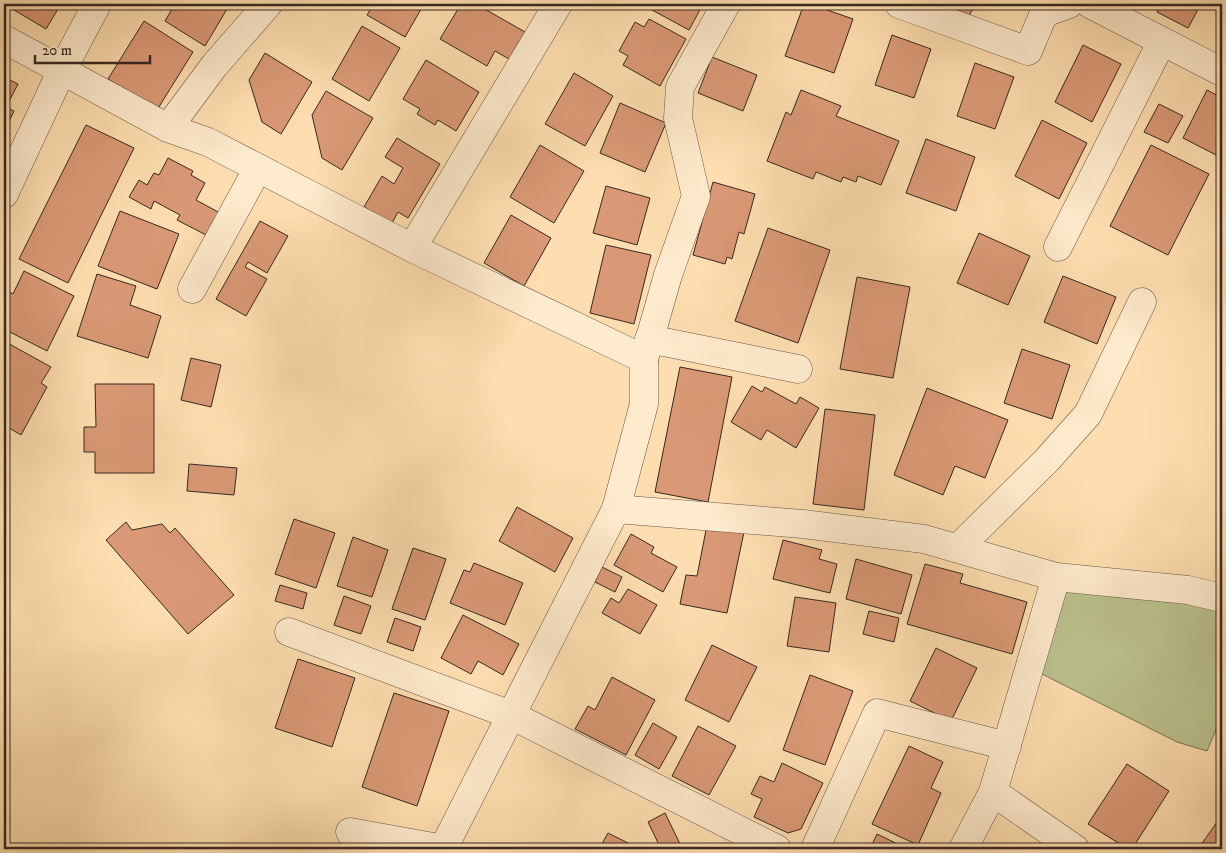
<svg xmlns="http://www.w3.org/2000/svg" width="1226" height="853" font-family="'IM FELL DW Pica',serif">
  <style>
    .green { fill: #bbc28e; stroke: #797558 }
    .building { fill: #da9976; stroke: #372822 }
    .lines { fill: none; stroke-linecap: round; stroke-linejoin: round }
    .minor-casing { stroke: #695646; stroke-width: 29 }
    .minor { stroke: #feeacc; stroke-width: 28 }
  </style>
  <rect width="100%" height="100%" fill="#fedeb0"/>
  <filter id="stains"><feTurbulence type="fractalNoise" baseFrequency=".004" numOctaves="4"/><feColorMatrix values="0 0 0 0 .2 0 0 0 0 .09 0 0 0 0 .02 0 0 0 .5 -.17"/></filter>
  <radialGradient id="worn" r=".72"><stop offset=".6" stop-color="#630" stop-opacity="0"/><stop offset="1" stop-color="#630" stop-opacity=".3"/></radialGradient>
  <path class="green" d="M1064,588L1190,601L1222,609V715L1207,751L1177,742L1040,673Z"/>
  <g class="building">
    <path d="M4,4H61L46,29Z"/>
    <path d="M175,4H230L205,46L165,21Z"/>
    <path d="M374,4H424L405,37L367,15Z"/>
    <path d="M461,4H476L525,32L509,59L495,51L487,66L440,39Z"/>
    <path d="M641,4H698L702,6L689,30Z"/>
    <path d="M804,4H810L853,19L834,73L785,56Z"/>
    <path d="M947,4H975L969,16Z"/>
    <path d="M1161,4H1201L1188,28L1157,12Z"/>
    <path d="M649,19L686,39L660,86L623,65L628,56L619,51L635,22L644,27Z"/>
    <path d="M144,21L193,52L157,110L108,79Z"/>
    <path d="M362,26L400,48L369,101L332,79Z"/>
    <path d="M892,35L931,49L914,98L875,85Z"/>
    <path d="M1083,45L1121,64L1092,122L1055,102Z"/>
    <path d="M265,53L312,82L281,134L262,122L249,80Z"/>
    <path d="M712,57L757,75L743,111L698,93Z"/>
    <path d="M426,60L479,92L456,131L438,120L435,125L417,114L420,109L403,99Z"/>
    <path d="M975,63L1014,77L995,129L957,116Z"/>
    <path d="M574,73L613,96L585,146L545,124Z"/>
    <path d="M4,77L18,84L6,107L14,111L4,132Z"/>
    <path d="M801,90L841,106L836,116L899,141L881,185L858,176L856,182L843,177L841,182L816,172L813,179L767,161L786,112L791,115Z"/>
    <path d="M1207,90L1222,98V152L1220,157L1183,138Z"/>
    <path d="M326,91L373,118L342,170L322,158L312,115Z"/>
    <path d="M620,103L666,123L645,172L600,153Z"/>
    <path d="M1159,104L1183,116L1168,143L1144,132Z"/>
    <path d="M1042,120L1087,143L1059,199L1015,176Z"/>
    <path d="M86,125L134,148L68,283L19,259Z"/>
    <path d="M397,138L440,164L408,218L398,212L392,223L364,207L382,176L394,184L403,168L385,157Z"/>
    <path d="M926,139L975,157L956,211L906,193Z"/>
    <path d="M540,145L584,171L554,223L510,197Z"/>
    <path d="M1151,145L1209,174L1168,255L1110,226Z"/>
    <path d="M168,158L193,171L191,175L205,183L196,200L220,213L208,236L177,220L180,215L154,201L151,209L129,197L139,180L147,185L154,173L159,175Z"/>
    <path d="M713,182L755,194L744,234L739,232L732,259L727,257L725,264L693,255Z"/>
    <path d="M606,186L650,198L637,245L593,233Z"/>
    <path d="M120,211L179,234L157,289L98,266Z"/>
    <path d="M511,215L551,238L524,286L484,263Z"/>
    <path d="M260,221L288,236L267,273L248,262L245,267L267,279L246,316L216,299Z"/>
    <path d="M768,228L830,250L798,343L735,321Z"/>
    <path d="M979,233L1030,256L1008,305L957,283Z"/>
    <path d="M606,245L651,255L634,324L590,313Z"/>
    <path d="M24,271L74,296L47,351L4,329V296L6,290L13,294Z"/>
    <path d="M97,274L136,286L130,305L161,316L148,358L77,336Z"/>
    <path d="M1063,276L1116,297L1097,344L1044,322Z"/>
    <path d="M857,277L910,287L893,378L840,369Z"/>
    <path d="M4,341L51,367L41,383L47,387L21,435L4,425Z"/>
    <path d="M1022,349L1070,365L1052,419L1004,403Z"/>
    <path d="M191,358L221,365L211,407L181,400Z"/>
    <path d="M680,367L732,377L708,502L655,492Z"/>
    <path d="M95,384H154V473H95V452H84V427H96Z"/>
    <path d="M752,386L762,392L765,387L796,404L800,397L819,408L796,448L767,430L761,440L731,422Z"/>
    <path d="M927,388L1008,420L985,478L955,466L943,495L894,475Z"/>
    <path d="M825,409L875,415L864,510L813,504Z"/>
    <path d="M189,464L237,468L234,495L187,491Z"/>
    <path d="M517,507L573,538L555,572L499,541Z"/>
    <path d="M294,519L335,533L316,588L275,574Z"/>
    <path d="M126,522L132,530L162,524L170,533L175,528L234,595L188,634L106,540Z"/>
    <path d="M707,525L744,532L727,613L680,604L686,575L697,576Z"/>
    <path d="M631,534L654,547L651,553L677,567L663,592L614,565Z"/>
    <path d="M353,537L388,550L372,597L337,586Z"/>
    <path d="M783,540L822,550L819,559L837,564L830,593L773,579Z"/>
    <path d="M413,548L446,559L425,620L392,609Z"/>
    <path d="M856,559L912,575L901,614L846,599Z"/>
    <path d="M474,563L523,583L505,625L450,603L464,570L470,572Z"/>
    <path d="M925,564L963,574L960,583L1027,602L1012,654L907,624Z"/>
    <path d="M602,567L622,577L615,592L595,582Z"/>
    <path d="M280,585L307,593L303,609L275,601Z"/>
    <path d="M628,589L657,605L640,634L602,613L611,598L619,603Z"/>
    <path d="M344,596L371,606L361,634L334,625Z"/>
    <path d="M795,597L836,603L829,652L787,646Z"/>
    <path d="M869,611L899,618L894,642L863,634Z"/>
    <path d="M463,615L519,644L503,675L478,661L471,674L441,658Z"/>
    <path d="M395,618L421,627L413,651L387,642Z"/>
    <path d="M712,645L757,667L729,722L685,700Z"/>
    <path d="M936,648L977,668L951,721L910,701Z"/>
    <path d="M298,659L355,678L332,747L275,728Z"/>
    <path d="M810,675L853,691L825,765L783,750Z"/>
    <path d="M612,677L655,700L626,755L575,729L588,706L595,710Z"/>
    <path d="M394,693L449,711L417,806L362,787Z"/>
    <path d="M653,723L677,737L659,769L635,755Z"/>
    <path d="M698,726L736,746L709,795L672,776Z"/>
    <path d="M909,746L943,762L931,788L941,793L918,845L872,824Z"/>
    <path d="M782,763L823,783L801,829L788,833L754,817L762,799L751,794L760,776L774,782Z"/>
    <path d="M1127,764L1169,791L1132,849H1128L1088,824Z"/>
    <path d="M665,813L681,846L674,849H661L648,822Z"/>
    <path d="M1222,815V849H1198Z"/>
    <path d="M608,833L634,846L633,849H599Z"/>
    <path d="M877,834L908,849H870Z"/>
  </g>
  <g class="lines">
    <defs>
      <g id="minor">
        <path d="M899,4L1028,51L1044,13L1069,4"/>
        <path d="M1090,4L1222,72"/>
        <path d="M4,39L168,128L208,142L412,248L644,359V404L616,509L443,849"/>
        <path d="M168,128L214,66L268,4"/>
        <path d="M4,194L61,72L97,4"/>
        <path d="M1058,247L1162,41"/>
        <path d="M412,248L558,4"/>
        <path d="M192,289L258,168"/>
        <path d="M649,339L798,369"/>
        <path d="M644,359L668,275L696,196L678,118L680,87L726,4"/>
        <path d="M616,509L803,524L924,539L1056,577L1188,590L1222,598"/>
        <path d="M958,548L1047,460L1088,414L1142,302"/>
        <path d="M289,632L511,715L777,849"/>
        <path d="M993,792L1075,849"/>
        <path d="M350,832L444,849"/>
        <path d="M815,849L877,713L1007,746"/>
        <path d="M963,849L993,792L1056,577"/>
      </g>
    </defs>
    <use href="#minor" class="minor-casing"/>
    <use href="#minor" class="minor"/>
  </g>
  <rect width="1226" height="853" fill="none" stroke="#fedeb0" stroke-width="20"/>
  <rect x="5" y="5" width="1216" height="843" fill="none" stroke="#372822" stroke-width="2.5"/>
  <rect x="10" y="10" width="1206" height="833" fill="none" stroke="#372822"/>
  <path d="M35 55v8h115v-8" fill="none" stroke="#372822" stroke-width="2.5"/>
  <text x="42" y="55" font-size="15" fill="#372822" stroke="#feeacc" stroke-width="4" paint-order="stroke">20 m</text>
  <rect width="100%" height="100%" filter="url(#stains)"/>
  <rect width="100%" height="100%" fill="url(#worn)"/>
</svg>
